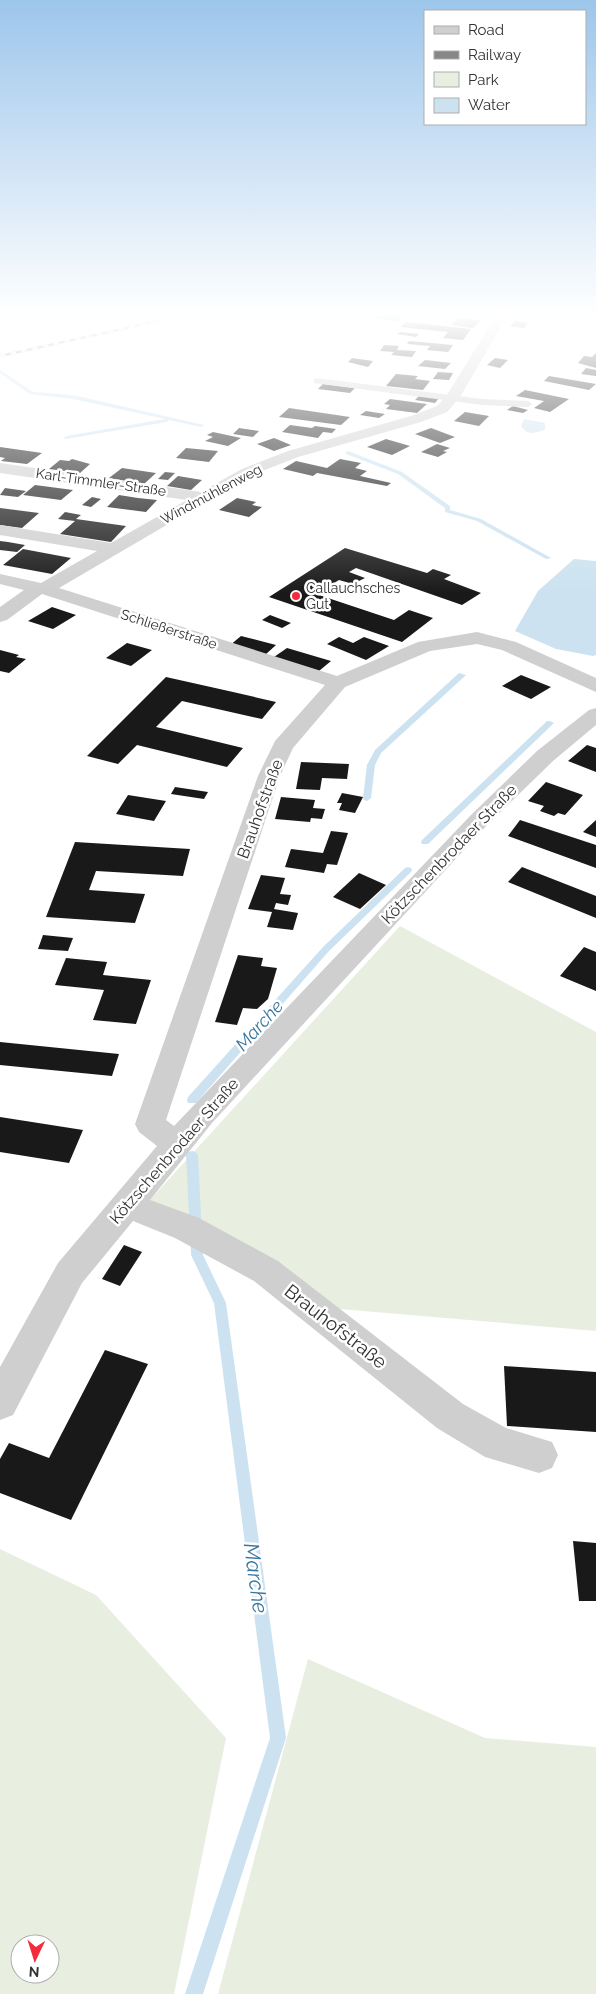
<svg xmlns="http://www.w3.org/2000/svg" width="596" height="1994" font-family="Raleway,sans-serif">
  <style>
    .green { fill: #e8efe0; fill-rule: evenodd }
    .water { fill: #cce2f0 }
    .lines { fill: none; stroke-linecap: round; stroke-linejoin: round }
    .stream { fill: #cce2f0; fill-rule: evenodd }
    .building { fill: #191919 }
    .service { fill: #cfcfcf; fill-rule: evenodd }
    .minor { fill: #cfcfcf; fill-rule: evenodd }
    .rail-casing { stroke: #878787; stroke-width: 2.5 }
    .rail { stroke: #fff; stroke-width: 2; stroke-dasharray: 5.5; stroke-linecap: butt }
    .poi-dot { fill: #f12c3c; stroke: #fff; stroke-width: 2 }
    .labels { text-anchor: middle; dominant-baseline: central; stroke-width: 5; stroke-linejoin: round; paint-order: stroke }
    .far-street-label { font-size: 14px; fill: #323232; stroke: #fff }
    .far-poi-label { font-size: 14px; fill: #323232; stroke: #fff; text-anchor: start }
    .street-label { font-size: 16px; fill: #323232; stroke: #fff }
    .water-label { font-size: 18px; font-style: italic; fill: #39769c; stroke: #fff }
    .near-street-label { font-size: 19px; fill: #323232; stroke: #fff }
    .near-water-label { font-size: 21px; font-style: italic; fill: #39769c; stroke: #fff }
  </style>
  <rect width="100%" height="100%" fill="#fff"/>
  <g class="green">
    <path d="M400,926L596,1032V1331L328,1308L148,1202Z"/>
    <path d="M0,1549L96,1595L226,1738L174,1994H0ZM20,1944H50V1974H20Z"/>
    <path d="M308,1659L485,1738L596,1747V1994H218Z"/>
  </g>
  <g class="water">
    <path d="M524,419L545,423V430C534,433 528,436 521,426Z"/>
    <path d="M574,559L596,561V655L593,656L556,649L515,631L538,591Z"/>
  </g>
  <g class="lines">
    <g class="stream">
      <path d="M0,370L33,392L73,395L204,425L201,427L169,420L167,422L65,439L64,438L67,436L165,419L73,399L30,394L0,373Z"/>
      <path d="M348,451L402,472L450,506V510L481,519L551,558L546,559L477,521L445,512V508L398,474L346,454L345,453Z"/>
      <path d="M459,673L466,675L381,753L375,765L371,798L367,801L364,800L363,798L367,765L375,750Z"/>
      <path d="M547,721H550L554,723L428,844H422L421,842L422,840Z"/>
      <path d="M408,867L411,868L412,870L411,872L329,951L196,1103H188L187,1100L188,1097L323,947L405,868Z"/>
      <path d="M192,1151L196,1152L198,1155L203,1255L226,1303L286,1738L203,1994H185L270,1738L214,1303L191,1255L186,1155L188,1152Z"/>
    </g>
  </g>
  <g class="building">
    <path d="M376,315H404L397,321L372,318Z"/>
    <path d="M459,318L481,320L473,328L451,325Z"/>
    <path d="M515,321L528,323L524,328L510,326Z"/>
    <path d="M405,322L471,329L463,340L443,338L448,332L401,327Z"/>
    <path d="M400,332L419,334L416,337L397,334Z"/>
    <path d="M409,341L453,345L448,352L427,350L430,346L407,344Z"/>
    <path d="M384,345L399,346L397,350L416,351L412,357L391,355L394,352L380,351Z"/>
    <path d="M596,353V368L578,363L584,356L592,357Z"/>
    <path d="M352,358L373,361L368,367L348,362Z"/>
    <path d="M495,358L508,360L500,368L487,365Z"/>
    <path d="M425,360L451,363L445,369L418,366Z"/>
    <path d="M586,368L596,370V376L581,374Z"/>
    <path d="M438,372L453,373L449,380L433,379Z"/>
    <path d="M396,374L418,376L415,379L430,381L423,390L386,386Z"/>
    <path d="M549,376L596,384L589,390L544,381Z"/>
    <path d="M323,384L355,388L350,393L318,389Z"/>
    <path d="M525,390L569,399L550,412L534,408L544,401L516,396Z"/>
    <path d="M419,396L439,398L435,403L415,400Z"/>
    <path d="M390,399L427,404L417,413L386,409L390,405L384,404Z"/>
    <path d="M513,406L528,410L523,413L507,410Z"/>
    <path d="M289,408L350,417L341,425L279,417Z"/>
    <path d="M366,411L385,414L379,418L360,415Z"/>
    <path d="M465,412L489,416L479,426L454,421Z"/>
    <path d="M290,425L312,428L315,426L336,429L332,433L323,432L318,438L282,432Z"/>
    <path d="M239,428L259,431L253,437L233,434Z"/>
    <path d="M431,428L455,437L440,443L415,434Z"/>
    <path d="M213,432L241,438L228,446L205,441L213,437L207,435Z"/>
    <path d="M274,438L291,445L274,451L257,444Z"/>
    <path d="M386,439L410,446L392,455L367,447Z"/>
    <path d="M437,444L450,448L443,451L447,452L438,457L421,452Z"/>
    <path d="M0,447L42,453L27,464L1,461L5,458L0,457Z"/>
    <path d="M186,448L218,451L209,462L176,458Z"/>
    <path d="M72,459L90,464L80,473L49,469L60,460L69,461Z"/>
    <path d="M340,459L361,463L355,468L367,471L360,476L391,483L387,486L317,473L313,476L283,469L296,461L327,468Z"/>
    <path d="M122,468L156,473L144,484L109,478Z"/>
    <path d="M165,472L175,473L168,480L158,479Z"/>
    <path d="M178,476L202,480L191,490L167,486Z"/>
    <path d="M35,485L73,490L61,500L23,495Z"/>
    <path d="M5,488L26,491L18,497L0,495Z"/>
    <path d="M119,495L138,498L157,500L146,512L107,507Z"/>
    <path d="M92,497L101,499L91,507L82,505Z"/>
    <path d="M237,498L256,502L252,505L262,507L249,517L219,510Z"/>
    <path d="M0,508L39,513L22,528L0,525Z"/>
    <path d="M65,512L81,515L76,519L126,526L111,542L60,534L75,521L58,519Z"/>
    <path d="M0,541L8,542L25,545L17,552L0,550Z"/>
    <path d="M345,548L427,573L433,569L451,575L444,579L481,593L462,605L356,568L349,572L365,578L353,584L339,580L316,594L394,620L409,610L433,618L402,642L269,597Z"/>
    <path d="M23,549L71,558L52,574L3,565Z"/>
    <path d="M52,607L76,615L53,629L28,621Z"/>
    <path d="M270,615L291,623L282,628L262,620Z"/>
    <path d="M241,636L276,645L265,655L229,646Z"/>
    <path d="M339,637L353,643L364,637L389,646L366,660L327,644Z"/>
    <path d="M127,643L152,650L131,666L106,658Z"/>
    <path d="M287,648L331,661L319,671L274,657Z"/>
    <path d="M0,650L19,655L16,657L26,659L9,673L0,671Z"/>
    <path d="M521,675L551,687L531,699L502,686Z"/>
    <path d="M166,677L233,692L276,702L262,719L182,701L156,727L243,748L227,767L137,745L118,764L87,756Z"/>
    <path d="M587,745L596,748V772L568,761Z"/>
    <path d="M301,762L349,764L347,779L322,778L320,790L296,789Z"/>
    <path d="M546,782L583,795L565,815L558,813L554,816L540,811L544,806L528,801Z"/>
    <path d="M175,787L208,792L204,799L171,794Z"/>
    <path d="M342,793L363,797L355,813L339,810L342,803H337Z"/>
    <path d="M128,795L166,801L154,821L116,814Z"/>
    <path d="M281,797L315,800L313,808L325,809L322,819L311,818L310,822L275,819Z"/>
    <path d="M520,820L596,845V868L508,836Z"/>
    <path d="M596,820V837L583,832Z"/>
    <path d="M331,831L348,833L337,865L327,864L324,873L285,867L291,849L323,853Z"/>
    <path d="M75,842L190,849L183,876L96,871L89,890L145,894L135,923L46,917Z"/>
    <path d="M522,867L596,896V918L508,882Z"/>
    <path d="M359,873L386,885L360,909L333,897Z"/>
    <path d="M261,875L285,878L280,894L291,895L288,905L276,903L274,909L298,913L293,930L267,927L272,912L248,909Z"/>
    <path d="M43,935L73,938L68,951L38,949Z"/>
    <path d="M584,947L596,952V991L560,976Z"/>
    <path d="M238,955L263,958L261,966L277,968L268,999L257,1009L243,1008L237,1025L215,1022Z"/>
    <path d="M66,958L107,962L103,975L151,980L136,1024L93,1020L104,990L55,985Z"/>
    <path d="M0,1042L119,1054L112,1076L0,1065Z"/>
    <path d="M0,1117L83,1130L69,1163L0,1152Z"/>
    <path d="M124,1245L142,1252L120,1286L102,1279Z"/>
    <path d="M105,1350L148,1364L71,1520L0,1493V1459L9,1443L49,1458Z"/>
    <path d="M504,1366L596,1372V1432L507,1426Z"/>
    <path d="M573,1541L596,1543V1601H579Z"/>
  </g>
  <g class="lines">
    <g class="service">
      <path d="M462,315H481L503,320L499,322Z"/>
      <path d="M317,378L482,399L528,401L532,404L528,407L482,405L314,383V379Z"/>
    </g>
    <path class="minor" d="M499,316L505,320L460,397L447,412L421,422L298,457L252,475L59,588L337,676L418,642L477,632L516,642L596,678V692L502,650L477,644L430,651L345,687L293,748L280,776L166,1120L174,1126L471,815L537,751L589,710L596,708V725L553,761L487,825L212,1123L150,1200L199,1218L278,1261L463,1404L506,1428L552,1442L558,1455L552,1468L539,1473L485,1457L437,1428L254,1281L175,1238L133,1221L82,1283L13,1415L0,1420V1367L58,1263L157,1146L139,1132L135,1124L258,776L275,741L325,685L42,594L7,620L0,622V607L24,590L0,584V574L41,583L97,551L0,535V525L111,543L187,500L0,473V463L201,492L242,469L288,451L411,416L437,406L447,395L495,317Z"/>
    <defs>
      <path id="rail" d="M0,356L185,315"/>
    </defs>
    <use href="#rail" class="rail-casing"/>
    <use href="#rail" class="rail"/>
  </g>
  <linearGradient id="sky" x2="0" y2="1"><stop stop-color="#9dc6eb"/><stop offset="0.53" stop-color="#fff"/><stop offset="1" stop-color="#fff" stop-opacity="0"/></linearGradient>
  <rect width="596" height="594" fill="url(#sky)"/>
  <circle class="poi-dot" cx="296" cy="596" r="5"/>
  <g class="labels">
    <g class="far-street-label">
      <text transform="translate(101 482) rotate(8)">Karl-Timmler-Straße</text>
      <text transform="translate(211 494) rotate(-28)">Windmühlenweg</text>
      <text transform="translate(169 629) rotate(18)">Schließerstraße</text>
    </g>
    <g class="far-poi-label">
      <text x="306" y="588">Callauchsches<tspan x="306" dy="16">Gut</tspan></text>
    </g>
    <g class="street-label">
      <text transform="translate(260 809) rotate(-70)">Brauhofstraße</text>
      <text transform="translate(449 854) rotate(-46)">Kötzschenbrodaer Straße</text>
      <text transform="translate(174 1151) rotate(-49)">Kötzschenbrodaer Straße</text>
    </g>
    <g class="water-label">
      <text transform="translate(259 1025) rotate(-48)">Marche</text>
    </g>
    <g class="near-street-label">
      <text transform="translate(336 1326) rotate(38)">Brauhofstraße</text>
    </g>
    <g class="near-water-label">
      <text transform="translate(256 1578) rotate(82)">Marche</text>
    </g>
  </g>
  <rect x="424" y="10" width="162" height="115" fill="#ffffff" stroke="#adadad"/>
  <rect x="434" y="26" width="25" height="8" fill="#cfcfcf" stroke="#adadad"/>
  <text x="468" y="35" font-size="15" fill="#323232">Road</text>
  <rect x="434" y="51" width="25" height="8" fill="#878787" stroke="#adadad"/>
  <text x="468" y="60" font-size="15" fill="#323232">Railway</text>
  <rect x="434" y="72" width="25" height="15" fill="#e8efe0" stroke="#adadad"/>
  <text x="468" y="85" font-size="15" fill="#323232">Park</text>
  <rect x="434" y="98" width="25" height="15" fill="#cce2f0" stroke="#adadad"/>
  <text x="468" y="110" font-size="15" fill="#323232">Water</text>
  <g transform="translate(35 1959) rotate(184)"><circle r="24" fill="#ffffff" stroke="#adadad"/>
  <path d="M0-4L9 19L0 12L-9 19Z" fill="#f12c3c"/>
  <text y="-8" font-size="14" font-weight="bold" text-anchor="middle" fill="#323232">N</text>
  </g>
</svg>
